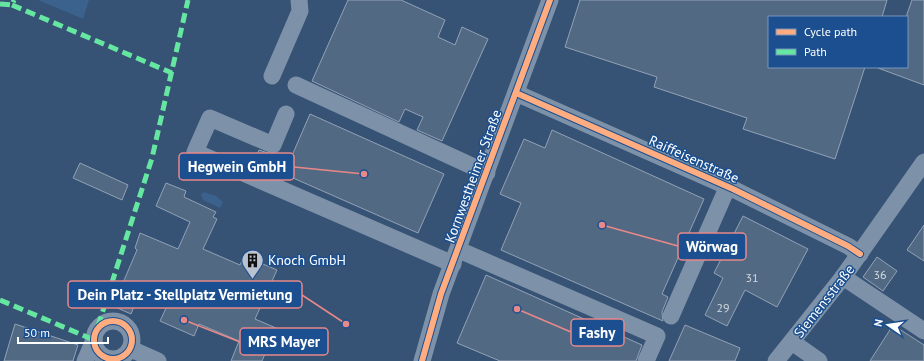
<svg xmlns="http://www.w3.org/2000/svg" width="924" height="361" font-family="'PT Sans',sans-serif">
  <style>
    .water { fill: #3b618d }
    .building { fill: #526984; stroke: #92a2b6 }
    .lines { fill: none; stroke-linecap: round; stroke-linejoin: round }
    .minor { stroke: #7d92a8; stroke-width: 17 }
    .quiet { stroke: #66e7a1; stroke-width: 5; stroke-dasharray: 10 5; stroke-linecap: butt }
    .cycleway-casing { stroke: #1b4f8f; stroke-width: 8 }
    .cycleway { stroke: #ffac80; stroke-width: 6 }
    .labels { text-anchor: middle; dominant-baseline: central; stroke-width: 3; stroke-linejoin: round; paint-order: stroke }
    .number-label { font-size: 12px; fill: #d4dae0 }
    .street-label { font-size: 14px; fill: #fff; stroke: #1b4f8f }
    .poi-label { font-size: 14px; fill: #fff; stroke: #1b4f8f; text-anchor: start }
    .leader { fill: none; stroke: #e88989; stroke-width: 1.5 }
    .callout-dot { fill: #e88989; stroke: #1b4f8f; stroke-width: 1.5 }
    .callout { fill: #1b4f8f; stroke: #e88989; stroke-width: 1.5 }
    .callout-label { font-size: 15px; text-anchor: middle; font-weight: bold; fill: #fff }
  </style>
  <rect width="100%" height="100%" fill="#365274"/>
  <g class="water">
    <path d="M38,0H89L83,19Z"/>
    <path d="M204,192L216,196L223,202L220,208L203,200L201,195Z"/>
  </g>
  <g class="building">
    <path d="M348,0H401L445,20L438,37L455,45L462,27L488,39L442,141L417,130L423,117L405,109L399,122L312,81Z"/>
    <path d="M580,0H887L882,17H769V67H865L835,159L743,129L747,118L654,87L657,77L565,47Z"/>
    <path d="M912,0H924V85L878,68L907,67V14Z"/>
    <path d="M310,114L444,174L418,233L284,174Z"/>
    <path d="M552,130L704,199L662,294L668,297L662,312L663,321L501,250L521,203L500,194L524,139L545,148Z"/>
    <path d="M259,150L271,154L266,167L254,162Z"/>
    <path d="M80,163L128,185L122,200L73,178Z"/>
    <path d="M166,183L186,191L184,197L216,212L213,217L217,219L203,249L240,265L244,256L277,270L255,319L276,328L262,361H231L239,341L199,324L194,336L160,321L167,306L139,294L131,314L113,306L137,250L135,248L140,233L178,249L190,222L156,206Z"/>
    <path d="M743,216L808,249L777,307L745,290L727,326L705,315L723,278L714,273Z"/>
    <path d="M924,225V261L907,250Z"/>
    <path d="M877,257L897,271L883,291L863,277Z"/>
    <path d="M486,275L642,345L636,361H500L457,343Z"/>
    <path d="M15,324L78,345L73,361H4Z"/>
    <path d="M685,325L740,348L735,361H669Z"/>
    <path d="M893,325L924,345V361H870Z"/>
  </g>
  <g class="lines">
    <g class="minor">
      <path d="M272,76L300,11L299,0"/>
      <path d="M296,85L487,173"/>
      <path d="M516,93L733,189L848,246L860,254"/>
      <path d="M286,114L273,145L210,118L195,152L453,264"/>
      <path d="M459,250L657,336L646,361"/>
      <path d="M843,277L924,331"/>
      <path d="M671,316L728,186"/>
      <circle cx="113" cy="340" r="19"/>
      <path d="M792,342L819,361"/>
      <path d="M131,349L158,361"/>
      <path d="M85,361L94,340"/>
      <path d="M422,361L441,294L550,0"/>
      <path d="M776,361L843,277L924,162"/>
    </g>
    <g class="quiet">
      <path d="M0,4L12,5L14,0"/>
      <path d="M12,5L172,73"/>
      <path d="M0,300L94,340"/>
      <path d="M98,326L152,158L188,0"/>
    </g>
    <defs>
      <g id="cycleway">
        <path d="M516,93L733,189L848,246L860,254"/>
        <circle cx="113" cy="340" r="19"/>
        <path d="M422,361L441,294L550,0"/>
      </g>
    </defs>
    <use href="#cycleway" class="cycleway-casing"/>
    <use href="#cycleway" class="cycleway"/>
  </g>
  <defs>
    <symbol id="building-pin" viewBox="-11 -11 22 30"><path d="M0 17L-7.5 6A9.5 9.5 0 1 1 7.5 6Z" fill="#b9c2ce" stroke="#1b4f8f"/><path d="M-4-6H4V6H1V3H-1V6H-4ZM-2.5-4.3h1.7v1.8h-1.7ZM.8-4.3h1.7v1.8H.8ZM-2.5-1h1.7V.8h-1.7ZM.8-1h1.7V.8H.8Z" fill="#111"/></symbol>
  </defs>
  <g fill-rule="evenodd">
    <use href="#building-pin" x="240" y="248" width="25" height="34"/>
  </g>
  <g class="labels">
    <g class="number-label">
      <text x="880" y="274">36</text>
      <text x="752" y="277">31</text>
      <text x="723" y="307">29</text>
    </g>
    <g class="street-label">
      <text transform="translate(694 159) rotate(24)">Raiffeisenstraße</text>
      <text transform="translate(473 176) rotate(-70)">Kornwestheimer Straße</text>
      <text transform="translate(824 301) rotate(-52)">Siemensstraße</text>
    </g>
    <g class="poi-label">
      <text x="268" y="260">Knoch GmbH</text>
    </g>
  </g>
  <path class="leader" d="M364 174L294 167M602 225L678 246M346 324L302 295M517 309L571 332M184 320L240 342"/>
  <g class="callout-dot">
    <circle cx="364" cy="174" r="4"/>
    <circle cx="602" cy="225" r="4"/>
    <circle cx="346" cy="324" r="4"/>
    <circle cx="517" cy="309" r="4"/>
    <circle cx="184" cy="320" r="4"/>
  </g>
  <g class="callout">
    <rect x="179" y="153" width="115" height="27" rx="4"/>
    <rect x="678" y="233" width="68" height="27" rx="4"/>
    <rect x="68" y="281" width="234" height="27" rx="4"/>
    <rect x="571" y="319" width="53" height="27" rx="4"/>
    <rect x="240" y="328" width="88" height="27" rx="4"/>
  </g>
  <g class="callout-label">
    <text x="237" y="172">Hegwein GmbH</text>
    <text x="712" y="252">Wörwag</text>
    <text x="185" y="300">Dein Platz - Stellplatz Vermietung</text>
    <text x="597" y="338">Fashy</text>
    <text x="284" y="347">MRS Mayer</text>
  </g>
  <rect x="768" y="16" width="140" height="52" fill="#1b4f8f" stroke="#7695bc"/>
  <rect x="776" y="29" width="20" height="6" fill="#ffac80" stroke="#7695bc"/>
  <text x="804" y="36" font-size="12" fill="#ffffff">Cycle path</text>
  <rect x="776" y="49" width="20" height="6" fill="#66e7a1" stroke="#7695bc"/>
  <text x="804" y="56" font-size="12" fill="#ffffff">Path</text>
  <g transform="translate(888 325) rotate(283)" stroke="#1b4f8f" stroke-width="3" paint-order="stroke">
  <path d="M0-3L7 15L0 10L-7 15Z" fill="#ffffff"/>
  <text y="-6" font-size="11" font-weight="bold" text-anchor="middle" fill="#ffffff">N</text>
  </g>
  <path d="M18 337v6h90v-6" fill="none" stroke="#ffffff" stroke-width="2"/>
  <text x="24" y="337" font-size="12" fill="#ffffff" stroke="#1b4f8f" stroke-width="3" paint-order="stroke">50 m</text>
</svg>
